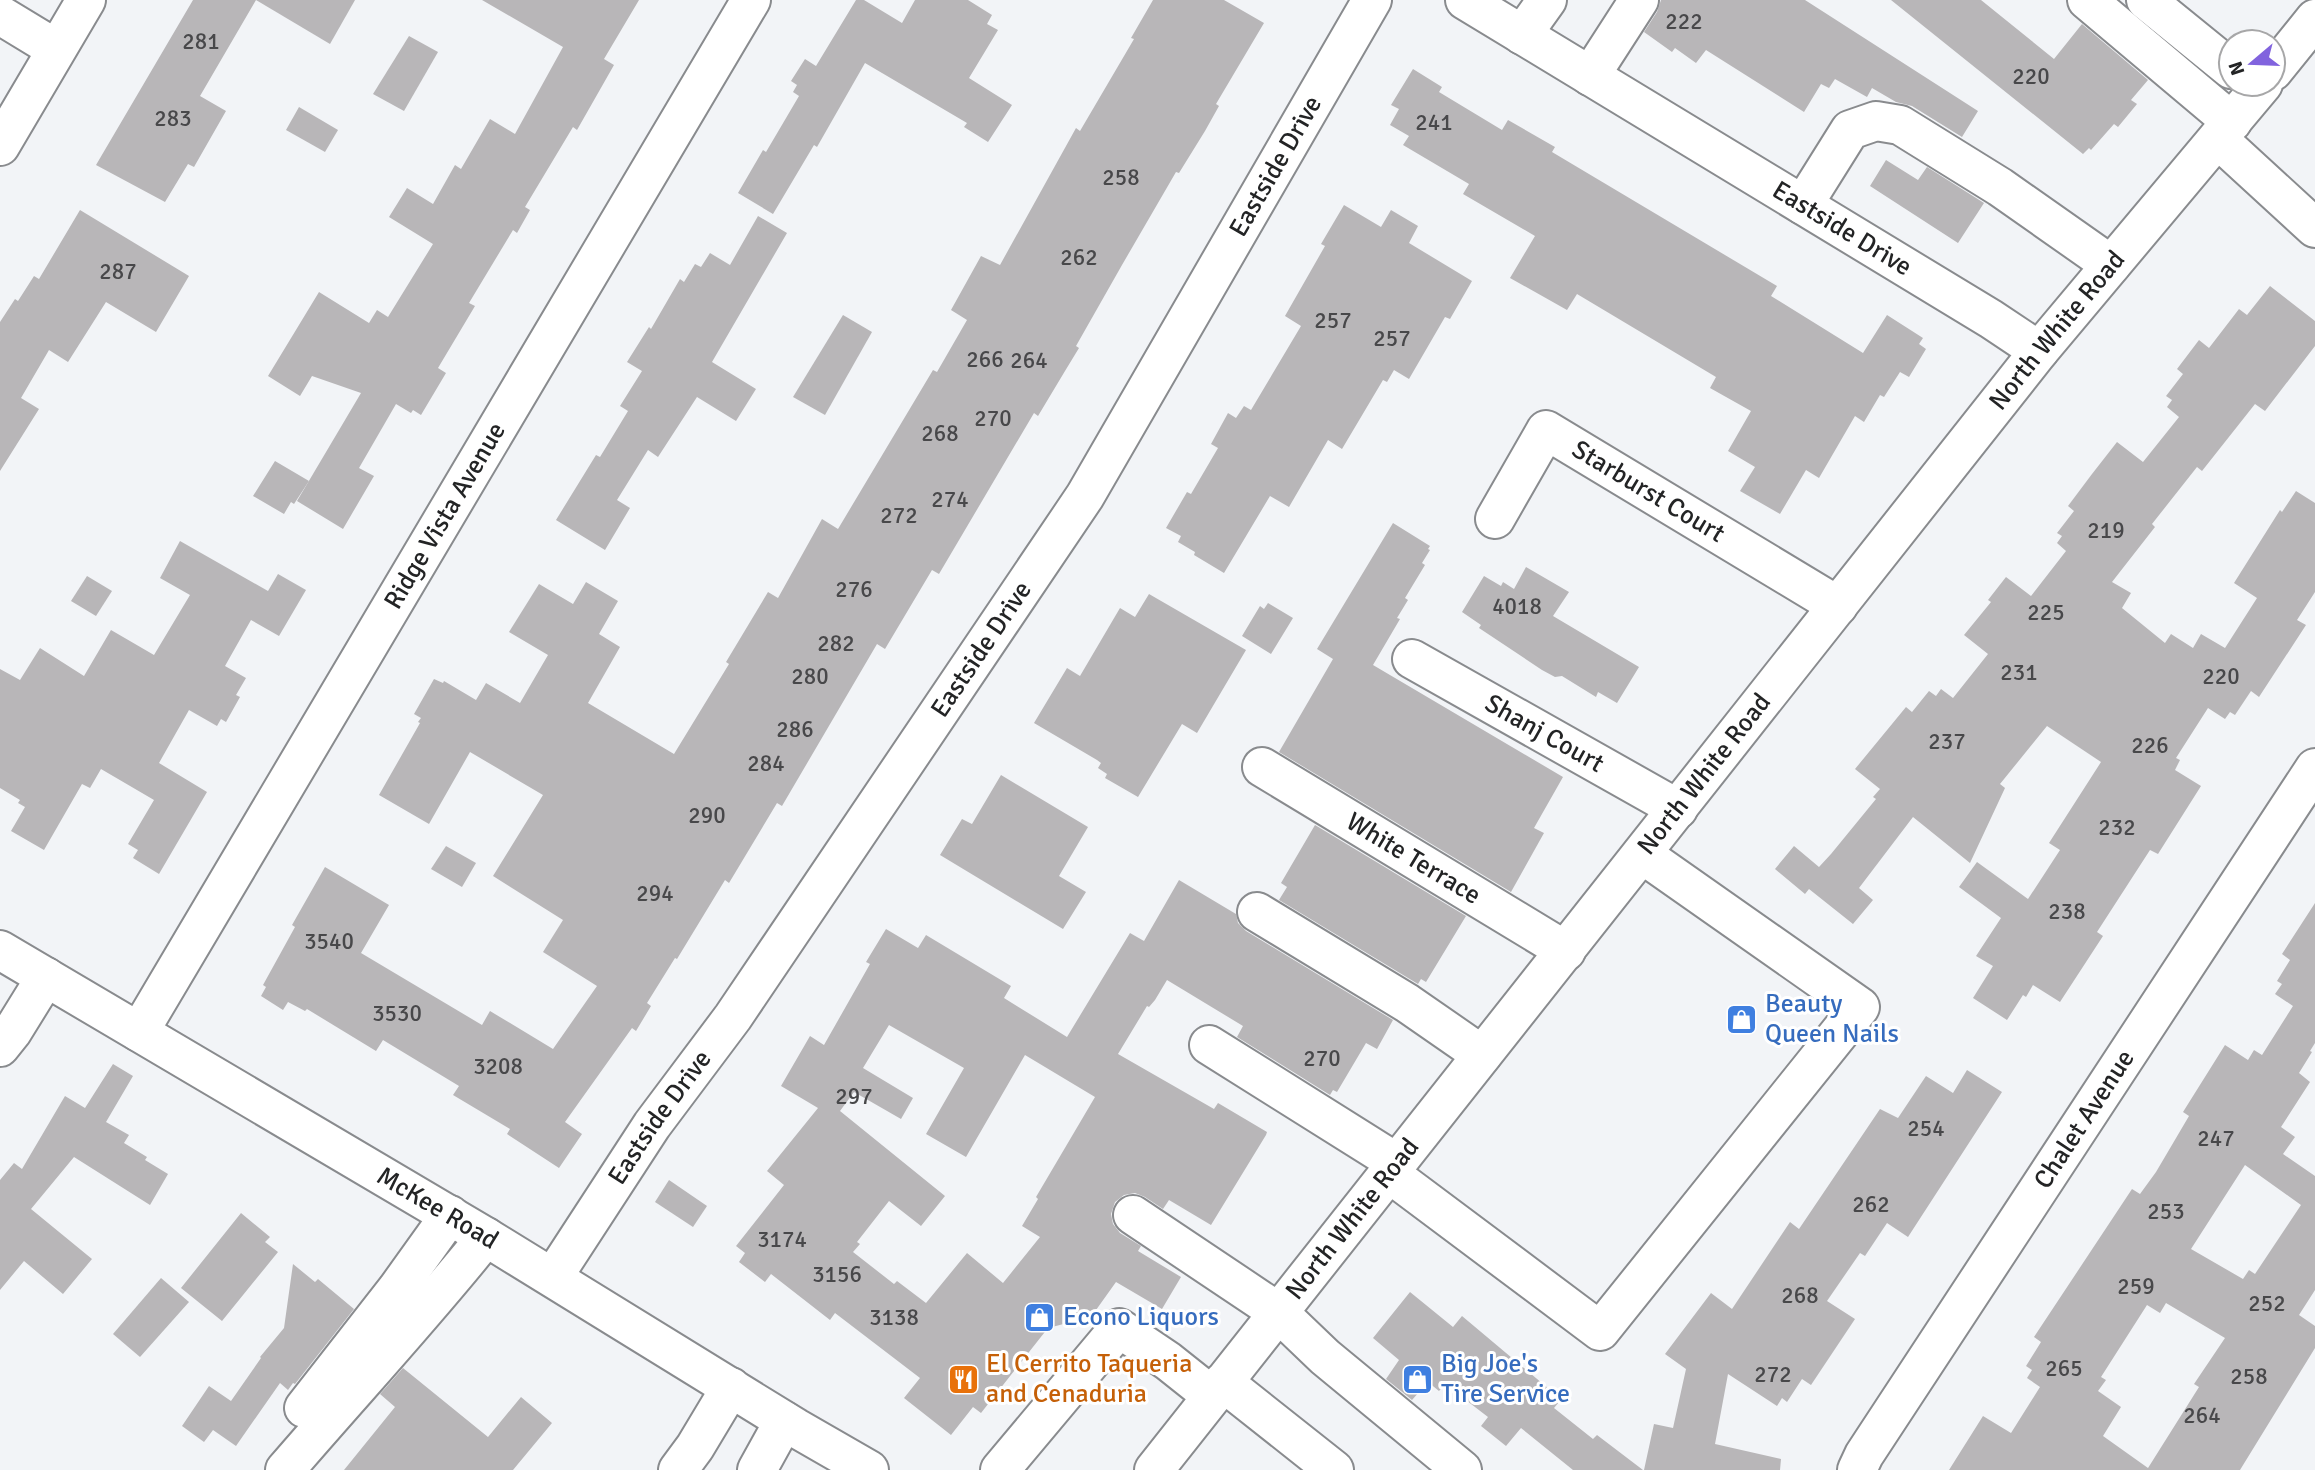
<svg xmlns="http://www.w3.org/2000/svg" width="2315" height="1470" font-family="Signika,sans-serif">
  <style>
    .building { fill: #b8b6b8; fill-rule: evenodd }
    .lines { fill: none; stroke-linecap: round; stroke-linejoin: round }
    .minor-casing { stroke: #898b8e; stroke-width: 42 }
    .major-casing { stroke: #898b8e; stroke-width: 42 }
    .minor { stroke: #fff; stroke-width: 38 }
    .major { stroke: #fff; stroke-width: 38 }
    .labels { text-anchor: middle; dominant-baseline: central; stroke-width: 6; stroke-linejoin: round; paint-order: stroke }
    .number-label { font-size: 23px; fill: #48484a }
    .street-label { font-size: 26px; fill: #232425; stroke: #fff }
    .shop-label { font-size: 26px; fill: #366cbe; stroke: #fff; text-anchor: start }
    .food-label { font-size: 26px; fill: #c56008; stroke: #fff; text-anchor: start }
  </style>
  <rect width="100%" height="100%" fill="#f2f4f7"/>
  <g class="building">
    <path d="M193,0H256L200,96L226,111L194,167L188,164L165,202L96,165Z"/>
    <path d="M256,0H355L330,44Z"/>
    <path d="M482,0H639L604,59L614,65L577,130L573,127L525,207L530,210L517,233L513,230L469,303L475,306L438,368L446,373L421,415L413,410L411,413L396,404L359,468L374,476L343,529L297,501L361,393L312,376L300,396L268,376L319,292L369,323L377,310L388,317L433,244L389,217L407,188L433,204L455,165L461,169L490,119L515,134L563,47Z"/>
    <path d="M856,0H864L902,23L915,0H968L992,15L987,24L998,30L969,78L1012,105L988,142L964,127L967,123L865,63L817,147L814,145L773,214L738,193L763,150L766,152L799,96L793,92L797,85L791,81L805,59L816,66Z"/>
    <path d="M1153,0H1224L1264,23L1216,104L1219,106L1205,131L1179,173L1176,172L1122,265L1076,346L1079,348L1065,371L1038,416L1034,413L939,574L932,570L885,649L877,644L782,806L777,803L729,883L725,880L677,959L675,958L647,1003L651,1006L636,1031L632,1028L565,1122L582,1134L559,1168L507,1134L510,1129L453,1095L459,1086L383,1040L376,1051L307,1009L305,1011L288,1002L283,1010L261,996L266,987L263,985L295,927L292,925L325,867L389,905L361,953L482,1025L490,1011L553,1049L597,986L543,952L563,920L493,876L543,795L470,752L429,824L379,795L420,723L418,722L421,718L414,714L434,679L443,683L444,681L476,700L486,683L520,703L548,655L509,632L539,584L573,604L586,582L618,601L599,634L620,647L588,703L674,754L729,664L726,662L768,592L778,598L822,519L838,529L933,370L937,372L967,320L951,310L981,256L1000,265L1076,128L1080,131L1134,39L1131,38Z"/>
    <path d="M1661,0H1805L1978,111L1962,137L1912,106L1896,102L1872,88L1867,97L1835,79L1829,88L1821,84L1804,112L1706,50L1696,63L1675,48L1672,52L1644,32L1657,12Z"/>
    <path d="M1891,0H1981L2054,59L2082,24L2148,80L2131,100L2137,104L2118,127L2114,124L2091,150L2089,148L2083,154Z"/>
    <path d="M409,36L438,52L404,111L373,94Z"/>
    <path d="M1413,69L1442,87L1439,92L1502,130L1508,120L1555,147L1552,152L1777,286L1771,296L1863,353L1887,315L1923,338L1919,344L1926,349L1909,377L1900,372L1884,397L1880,395L1864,422L1855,416L1819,478L1806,470L1780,514L1740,491L1755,467L1728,451L1751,411L1710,388L1716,377L1577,294L1567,310L1510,278L1535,236L1463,194L1469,184L1403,145L1409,136L1390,125L1399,109L1391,105Z"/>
    <path d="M299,107L338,130L325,152L286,130Z"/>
    <path d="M1886,160L1918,180L1927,167L1984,203L1958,243L1870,186Z"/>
    <path d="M1344,205L1381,227L1391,210L1418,226L1409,243L1472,281L1450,319L1445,317L1409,379L1394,370L1387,382L1383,380L1342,449L1328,440L1289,507L1270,496L1224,573L1194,555L1195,552L1178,542L1181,536L1166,528L1187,492L1191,494L1218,448L1211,444L1228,413L1236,418L1244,406L1251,410L1301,326L1285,316L1325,246L1321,244Z"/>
    <path d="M80,210L189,276L156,332L106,302L68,362L49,350L21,398L39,409L0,471V322L15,299L18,301L34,276L39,279Z"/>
    <path d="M758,216L787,233L712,362L756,389L736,421L697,397L658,457L648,450L617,500L630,508L605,550L556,520L596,455L600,457L628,411L620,406L642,371L627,362L649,327L651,329L680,279L684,282L695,264L701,267L710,253L730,265Z"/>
    <path d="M2270,286L2315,321V346L2265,411L2255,404L2202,471L2197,467L2152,524L2155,527L2112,582L2131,593L2122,608L2165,643L2171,634L2193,648L2201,634L2225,648L2257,598L2234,583L2280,510L2282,512L2296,491L2315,503V592L2297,620L2306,625L2259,697L2251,691L2235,715L2230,712L2225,719L2208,708L2176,758L2180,760L2175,770L2201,786L2158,854L2150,850L2097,932L2103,936L2060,1002L2033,985L2026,997L2023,995L2007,1020L1973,998L1993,966L1976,956L2001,918L1959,887L1977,862L2028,899L2060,850L2049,843L2101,762L2047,726L2000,784L2005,788L1970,863L1913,817L1859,888L1873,900L1853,924L1809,889L1805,894L1775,869L1794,846L1819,867L1831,854L1876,799L1873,797L1880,789L1855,769L1906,707L1912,712L1929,691L1936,696L1941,689L1953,698L1988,654L1964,635L1991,602L1988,600L2006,577L2031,596L2066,551L2057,543L2062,536L2057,533L2074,511L2068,506L2092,474L2117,442L2143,462L2179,417L2167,407L2172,400L2166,396L2183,374L2177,369L2199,340L2209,348L2239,309L2247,315Z"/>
    <path d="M843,315L872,332L825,415L793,397Z"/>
    <path d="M275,461L309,481L294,504L291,502L284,514L253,496Z"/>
    <path d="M1393,523L1430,546L1428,549L1430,550L1422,563L1425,565L1405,598L1408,600L1397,618L1400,619L1373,665L1563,777L1534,828L1544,833L1511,892L1279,752L1333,659L1317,649Z"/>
    <path d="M180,541L268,591L278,574L306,590L279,636L251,620L225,666L246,678L236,695L240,697L226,722L221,719L217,726L189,710L159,763L207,792L159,874L133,858L138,850L128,844L154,800L101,769L90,788L82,784L44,850L11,831L25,807L18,803L20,800L0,788V669L20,680L40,648L84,676L111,630L154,655L190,595L160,578Z"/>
    <path d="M1526,567L1569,592L1553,616L1639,667L1617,703L1598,692L1596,697L1562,676L1555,677L1542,670L1479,628L1481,625L1462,612L1484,576L1501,586L1503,582L1514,589Z"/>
    <path d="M87,576L112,591L96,616L71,601Z"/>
    <path d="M1149,594L1246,650L1197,733L1182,724L1138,797L1105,778L1107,774L1098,768L1101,763L1097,760L1034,723L1067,668L1080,676L1120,608L1135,617Z"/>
    <path d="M1268,603L1293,618L1271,654L1242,636L1260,606L1264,609Z"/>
    <path d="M1001,775L1088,827L1059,876L1086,892L1063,929L940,855L962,819L972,824Z"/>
    <path d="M1315,825L1466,916L1426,982L1421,979L1418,984L1279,900L1287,887L1281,883Z"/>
    <path d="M446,846L476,863L462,887L431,869Z"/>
    <path d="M1179,880L1236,914L1238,923L1246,931L1393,1020L1377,1049L1366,1043L1337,1092L1333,1090L1330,1095L1237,1037L1243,1026L1167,980L1155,1000L1149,1007L1147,1006L1118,1054L1214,1109L1218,1103L1267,1132L1266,1135L1211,1225L1169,1200L1163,1209L1145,1197L1135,1193L1124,1195L1115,1202L1111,1214L1113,1224L1120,1233L1141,1246L1138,1251L1181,1277L1162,1309L1116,1282L1091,1317L1048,1328L981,1413L973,1407L951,1435L904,1398L920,1378L835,1313L830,1320L771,1274L765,1282L739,1262L745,1253L736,1246L784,1185L767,1171L818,1108L781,1086L810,1036L824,1045L870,964L866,962L886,929L918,948L926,935L1011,986L1004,998L1067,1037L1130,933L1144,941ZM889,1025L964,1068L926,1134L966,1157L1025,1055L1095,1097L1036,1197L1038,1199L1022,1226L1040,1237L1003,1283L967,1253L926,1303L897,1281L894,1284L853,1252L860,1244L857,1242L889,1201L921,1226L945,1196L840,1111L854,1092L901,1119L913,1098L863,1068Z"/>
    <path d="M2315,903V1043L2310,1051L2312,1052L2299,1073L2310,1082L2281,1127L2295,1137L2283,1154L2315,1176V1290L2299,1315L2315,1326V1348L2240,1470H1949L1983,1416L2011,1433L2040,1387L2027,1378L2032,1370L2026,1366L2041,1342L2034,1337L2132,1189L2140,1194L2156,1172L2189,1116L2183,1112L2225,1045L2248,1060L2254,1050L2262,1055L2293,1006L2275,994L2282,984L2277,981L2290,960L2282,954ZM2245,1165L2301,1205L2255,1274L2249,1270L2243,1279L2191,1249ZM2166,1303L2225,1338L2194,1384L2199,1387L2148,1468L2103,1436L2121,1407L2098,1391L2106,1380L2101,1377L2147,1305L2160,1313Z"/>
    <path d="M113,1064L133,1076L106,1122L129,1135L124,1143L147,1157L145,1160L168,1174L150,1205L74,1157L31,1209L92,1259L63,1294L24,1261L0,1290V1180L14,1163L22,1169L65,1096L85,1108Z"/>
    <path d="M1967,1070L2002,1092L1908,1237L1887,1223L1865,1256L1860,1253L1827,1301L1855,1319L1811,1385L1802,1379L1787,1402L1782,1398L1777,1406L1728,1374L1715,1444L1781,1459L1780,1470H1644L1654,1424L1673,1428L1686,1369L1665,1354L1711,1293L1732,1309L1790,1222L1799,1229L1880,1109L1898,1118L1926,1076L1953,1093Z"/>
    <path d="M669,1180L707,1206L693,1227L655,1202Z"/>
    <path d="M241,1213L270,1237L265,1242L278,1252L222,1321L181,1288Z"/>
    <path d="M293,1264L315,1282L318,1279L354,1309L295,1384L293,1383L288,1390L280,1383L236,1446L213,1430L204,1442L182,1426L209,1386L231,1401L261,1358L260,1357L284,1328Z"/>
    <path d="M161,1278L189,1302L140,1357L113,1334Z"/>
    <path d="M1410,1292L1453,1327L1462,1316L1549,1389L1546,1392L1559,1402L1554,1408L1593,1439L1597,1435L1643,1470H1573L1521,1428L1506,1446L1481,1426L1488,1417L1445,1384L1439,1391L1428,1382L1412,1400L1386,1379L1399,1360L1373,1338Z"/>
    <path d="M403,1368L488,1437L521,1397L552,1423L513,1470H344L395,1407L380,1394Z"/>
  </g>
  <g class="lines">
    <defs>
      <g id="minor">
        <path id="s1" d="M1465,0L1991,319L2039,351"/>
        <path d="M2087,0L2232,122"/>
        <path d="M2146,0L2231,69"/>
        <path d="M0,15L56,49"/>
        <path d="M1522,35L1547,0"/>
        <path d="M1590,76L1639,0"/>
        <path d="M2218,139L2315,228"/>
        <path d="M0,146L86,0"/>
        <path d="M1803,205L1850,130L1876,121L1900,125L2000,187L2111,265"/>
        <path id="s2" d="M1495,519L1546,430L1838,606"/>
        <path id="s3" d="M1412,659L1678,809"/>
        <path id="s4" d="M1262,767L1566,951"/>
        <path d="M1257,912L1407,1003L1482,1055"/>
        <path id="s5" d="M0,950L486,1237L796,1428L869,1470"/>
        <path id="s6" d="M139,1032L751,0"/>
        <path d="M1209,1045L1397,1163"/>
        <path d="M0,1047L12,1032L46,977"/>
        <path d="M1389,1173L1600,1331L1860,1007L1642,854"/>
        <path d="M1133,1215L1278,1312L1325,1357L1462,1470"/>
        <path id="s7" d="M553,1277L652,1125L733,1017L1085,496L1372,0"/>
        <path d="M1223,1382L1334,1470"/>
        <path d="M304,1408L397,1289L450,1215"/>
        <path d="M285,1470C352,1392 422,1317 486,1237"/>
        <path d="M678,1470L695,1447L731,1387"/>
        <path d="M757,1470L784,1421"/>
        <path d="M1000,1470L1119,1328L1168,1361L1212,1396"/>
        <path id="s8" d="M1857,1470L1864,1455L2315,768"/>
      </g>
      <g id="major">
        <path d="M2273,71L2315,19"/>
        <path id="s9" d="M1154,1470L2039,351L2263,84"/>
      </g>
    </defs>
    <use href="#minor" class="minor-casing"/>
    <use href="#major" class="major-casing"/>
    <use href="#minor" class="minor"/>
    <use href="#major" class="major"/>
  </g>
  <defs>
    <symbol id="shop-square" viewBox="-11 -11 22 22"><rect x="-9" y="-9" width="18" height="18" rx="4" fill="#3f7fe0" stroke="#fff"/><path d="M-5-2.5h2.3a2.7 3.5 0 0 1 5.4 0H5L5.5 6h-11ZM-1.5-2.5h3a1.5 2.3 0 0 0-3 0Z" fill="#fff"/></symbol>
    <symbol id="restaurant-square" viewBox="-11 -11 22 22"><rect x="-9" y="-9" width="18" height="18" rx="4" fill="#e8710a" stroke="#fff"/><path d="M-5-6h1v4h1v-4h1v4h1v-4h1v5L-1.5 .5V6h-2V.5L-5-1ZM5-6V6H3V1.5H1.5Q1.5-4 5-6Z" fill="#fff"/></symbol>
  </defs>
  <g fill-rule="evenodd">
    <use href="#shop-square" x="1724" y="1002" width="35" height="35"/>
    <use href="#shop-square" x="1022" y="1300" width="35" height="35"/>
    <use href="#restaurant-square" x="946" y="1362" width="35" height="35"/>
    <use href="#shop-square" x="1400" y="1362" width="35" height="35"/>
  </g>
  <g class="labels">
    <g class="number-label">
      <text x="1684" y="21">222</text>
      <text x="201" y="41">281</text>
      <text x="2031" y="76">220</text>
      <text x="173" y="118">283</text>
      <text x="1434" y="122">241</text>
      <text x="1121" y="177">258</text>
      <text x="1079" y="257">262</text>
      <text x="118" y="271">287</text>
      <text x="1333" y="320">257</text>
      <text x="1392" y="338">257</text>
      <text x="985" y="359">266</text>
      <text x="1029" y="360">264</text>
      <text x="993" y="418">270</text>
      <text x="940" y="433">268</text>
      <text x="950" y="499">274</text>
      <text x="899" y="515">272</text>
      <text x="2106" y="530">219</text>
      <text x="854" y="589">276</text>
      <text x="1517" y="606">4018</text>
      <text x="2046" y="612">225</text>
      <text x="836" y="643">282</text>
      <text x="2019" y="672">231</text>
      <text x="810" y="676">280</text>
      <text x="2221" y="676">220</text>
      <text x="795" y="729">286</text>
      <text x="1947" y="741">237</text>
      <text x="2150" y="745">226</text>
      <text x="766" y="763">284</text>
      <text x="707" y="815">290</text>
      <text x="2117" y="827">232</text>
      <text x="655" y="893">294</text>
      <text x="2067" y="911">238</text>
      <text x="329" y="941">3540</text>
      <text x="397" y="1013">3530</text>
      <text x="1322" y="1058">270</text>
      <text x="498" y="1066">3208</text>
      <text x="854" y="1096">297</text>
      <text x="1926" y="1128">254</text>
      <text x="2216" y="1138">247</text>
      <text x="1871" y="1204">262</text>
      <text x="2166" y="1211">253</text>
      <text x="782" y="1239">3174</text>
      <text x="837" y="1274">3156</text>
      <text x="2136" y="1286">259</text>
      <text x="1800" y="1295">268</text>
      <text x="2267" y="1303">252</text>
      <text x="894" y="1317">3138</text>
      <text x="2064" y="1368">265</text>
      <text x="1773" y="1374">272</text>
      <text x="2249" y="1376">258</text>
      <text x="2202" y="1415">264</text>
    </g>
    <g class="street-label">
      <text stroke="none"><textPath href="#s7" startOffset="1326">Eastside Drive</textPath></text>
      <text stroke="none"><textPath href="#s1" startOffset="441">Eastside Drive</textPath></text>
      <text stroke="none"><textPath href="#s9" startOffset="1454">North White Road</textPath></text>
      <text stroke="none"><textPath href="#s2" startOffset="222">Starburst Court</textPath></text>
      <text stroke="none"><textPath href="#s6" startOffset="600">Ridge Vista Avenue</textPath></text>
      <text stroke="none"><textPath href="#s7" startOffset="760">Eastside Drive</textPath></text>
      <text stroke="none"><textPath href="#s3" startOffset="152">Shanj Court</textPath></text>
      <text stroke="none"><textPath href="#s9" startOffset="887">North White Road</textPath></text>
      <text stroke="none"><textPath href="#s4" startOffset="177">White Terrace</textPath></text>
      <text stroke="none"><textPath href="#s7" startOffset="192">Eastside Drive</textPath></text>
      <text stroke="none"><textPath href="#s8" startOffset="418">Chalet Avenue</textPath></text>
      <text stroke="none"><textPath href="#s5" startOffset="508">McKee Road</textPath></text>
      <text stroke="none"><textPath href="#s9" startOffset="320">North White Road</textPath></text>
    </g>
    <g class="shop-label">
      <text x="1765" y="1004">Beauty<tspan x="1765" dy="30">Queen Nails</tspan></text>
      <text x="1063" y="1317">Econo Liquors</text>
      <text x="1441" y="1364">Big Joe's<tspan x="1441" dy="30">Tire Service</tspan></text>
    </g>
    <g class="food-label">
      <text x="986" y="1364">El Cerrito Taqueria<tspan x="986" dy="30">and Cenaduria</tspan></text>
    </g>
  </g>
  <g transform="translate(2252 63) rotate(251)"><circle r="33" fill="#ffffff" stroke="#a7a7a8" stroke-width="2"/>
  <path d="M0-5L12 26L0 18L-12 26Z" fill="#8163de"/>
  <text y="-10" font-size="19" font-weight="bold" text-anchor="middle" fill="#232425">N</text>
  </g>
</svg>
